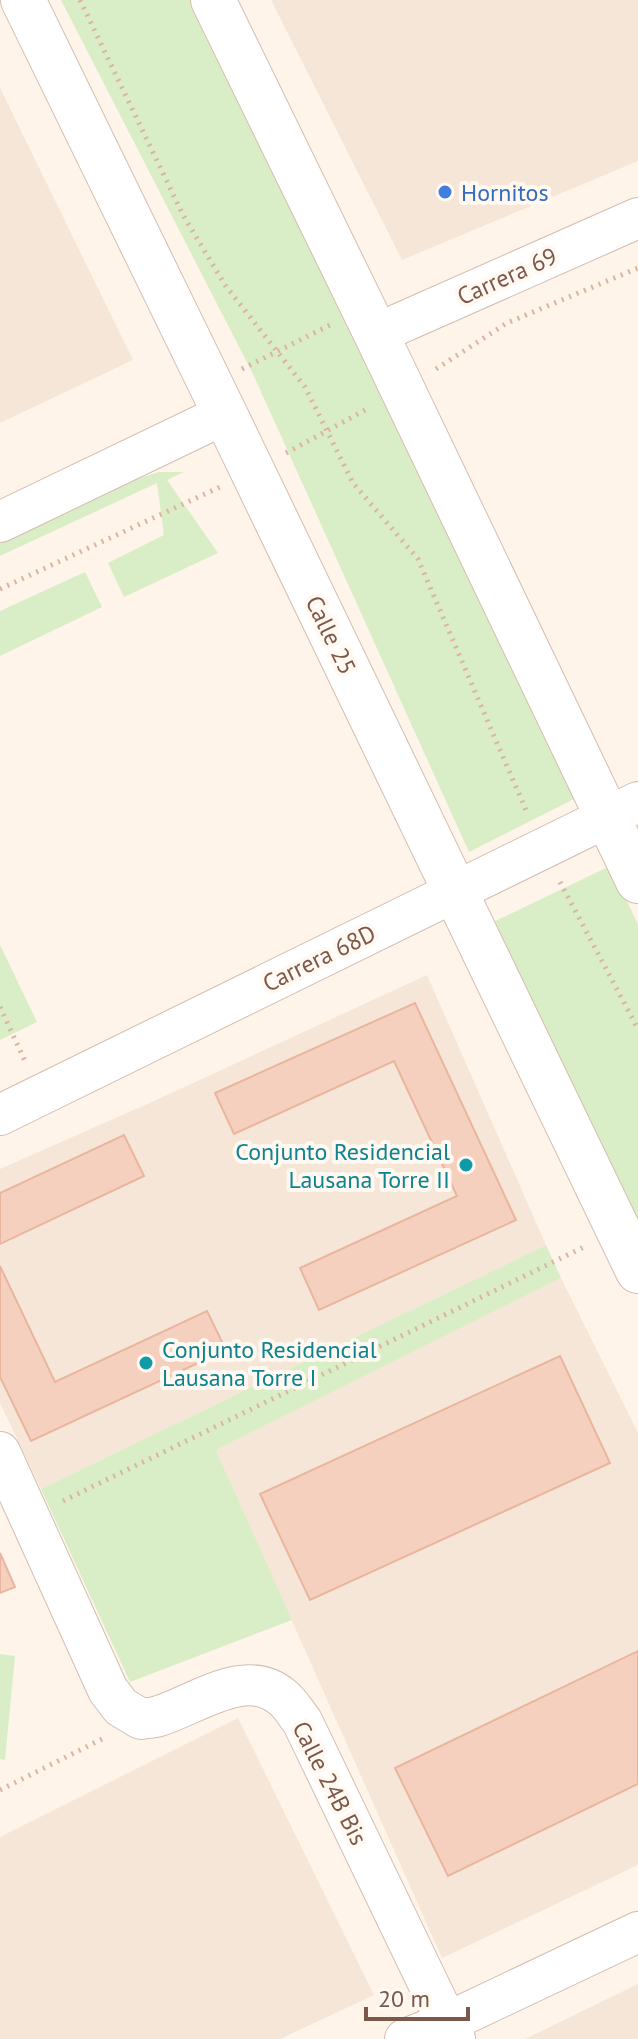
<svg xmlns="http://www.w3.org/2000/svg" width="638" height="2039" font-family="'PT Sans',sans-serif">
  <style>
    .residential { fill: #f6e6d7 }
    .green { fill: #d9eec6 }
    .building { fill: #f6d0bf; stroke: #eab59e; stroke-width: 2 }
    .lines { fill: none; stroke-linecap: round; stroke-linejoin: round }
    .minor-casing { stroke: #d4bdb0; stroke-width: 42 }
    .tertiary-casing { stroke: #d4bdb0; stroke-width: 46 }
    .path { stroke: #dcb3a1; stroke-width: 5; stroke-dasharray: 2 6; stroke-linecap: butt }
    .minor { stroke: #fff; stroke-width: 40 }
    .tertiary { stroke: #fff; stroke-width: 44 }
    .shop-dot { fill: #3f7fe0; stroke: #fff9f1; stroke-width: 3 }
    .culture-dot { fill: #0f9aa8; stroke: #fff9f1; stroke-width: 3 }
    .labels { text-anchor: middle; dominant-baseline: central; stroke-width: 8; stroke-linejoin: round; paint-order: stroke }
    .shop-label { font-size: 24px; fill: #366cbe; stroke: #fff9f1; text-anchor: start }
    .street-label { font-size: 24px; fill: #7c584a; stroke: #fff9f1 }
    .culture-label { font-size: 24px; fill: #0d838f; stroke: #fff9f1; text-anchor: end }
  </style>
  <rect width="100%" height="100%" fill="#fef4e9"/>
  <g class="residential">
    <path d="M271,0H638V161L402,260Z"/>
    <path d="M0,88L133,360L0,423Z"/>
    <path d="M427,975L546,1245L41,1489L0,1403V1169L154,1101Z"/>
    <path d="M561,1278L638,1433V1865L442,1958L216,1450Z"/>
    <path d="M238,1718L374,1995L280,2039H0V1837Z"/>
    <path d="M638,1984V2039H525Z"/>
  </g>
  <g class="green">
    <path d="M61,0H192L576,798L469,852L253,374Z"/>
    <path d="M159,472H184L167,480L218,553L124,597L108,563L164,535L157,483L0,556V539L114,486Z"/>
    <path d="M85,572L102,607L0,656V611Z"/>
    <path d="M610,866L638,924V1219L487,925Z"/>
    <path d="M0,945L37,1022L0,1040Z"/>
    <path d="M546,1245L561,1278L216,1450L292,1620L130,1682L41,1489Z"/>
    <path d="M0,1654L15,1656L5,1760L0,1759Z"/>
  </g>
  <g class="building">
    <path d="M415,1003L516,1220L319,1310L300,1268L457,1196L394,1061L234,1134L215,1093Z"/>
    <path d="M124,1135L144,1176L0,1244V1193Z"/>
    <path d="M0,1266L55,1382L207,1311L226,1350L31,1441L0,1377Z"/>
    <path d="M560,1356L610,1463L310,1600L260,1494Z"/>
    <path d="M0,1553L15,1587L0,1593Z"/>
    <path d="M638,1651V1784L448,1876L395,1768Z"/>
  </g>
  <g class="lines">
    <defs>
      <g id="minor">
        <path d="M376,334L638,218"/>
        <path d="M0,522L225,414"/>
        <path d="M0,1115L638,802"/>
        <path d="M0,1452L108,1690L121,1707L141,1719C147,1718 153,1718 159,1716C195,1705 246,1666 282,1697C290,1703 296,1714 302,1721L455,2039"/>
        <path d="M405,2039L448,2022L638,1932"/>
      </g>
      <g id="tertiary">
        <path d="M23,0L225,414L638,1271"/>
        <path d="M213,0L376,334L638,881"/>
      </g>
    </defs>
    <use href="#minor" class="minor-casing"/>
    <use href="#tertiary" class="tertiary-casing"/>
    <g class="path">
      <path d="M80,0L183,215L225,285L305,387L353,483L418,559L528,815"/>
      <path d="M242,369L330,325"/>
      <path d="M436,369L507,323L638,268"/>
      <path d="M286,453L369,408"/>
      <path d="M0,589L220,487"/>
      <path d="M560,882L638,1029"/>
      <path d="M0,1007L25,1061"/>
      <path d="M63,1501L586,1246"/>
      <path d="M0,1790L104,1738"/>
    </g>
    <use href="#minor" class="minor"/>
    <use href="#tertiary" class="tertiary"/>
  </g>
  <circle class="shop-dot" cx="445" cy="192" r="8"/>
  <g class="culture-dot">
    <circle cx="466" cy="1165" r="8"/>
    <circle cx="146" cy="1363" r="8"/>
  </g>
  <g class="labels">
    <g class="shop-label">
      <text x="461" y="192">Hornitos</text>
    </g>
    <g class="street-label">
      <text transform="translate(507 276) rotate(-24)">Carrera 69</text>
      <text transform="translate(331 635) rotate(64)">Calle 25</text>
      <text transform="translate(319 958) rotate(-26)">Carrera 68D</text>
      <text transform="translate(330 1783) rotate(63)">Calle 24B Bis</text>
    </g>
    <g class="culture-label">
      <text x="450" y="1151">Conjunto Residencial<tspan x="450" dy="28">Lausana Torre II</tspan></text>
      <text x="162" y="1349" text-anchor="start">Conjunto Residencial<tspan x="162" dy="28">Lausana Torre I</tspan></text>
    </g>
  </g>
  <path d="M366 2007v12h102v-12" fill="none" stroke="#7c584a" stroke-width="4"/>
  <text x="378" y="2007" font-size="24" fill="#7c584a" stroke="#fff9f1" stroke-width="6" paint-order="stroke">20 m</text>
</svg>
